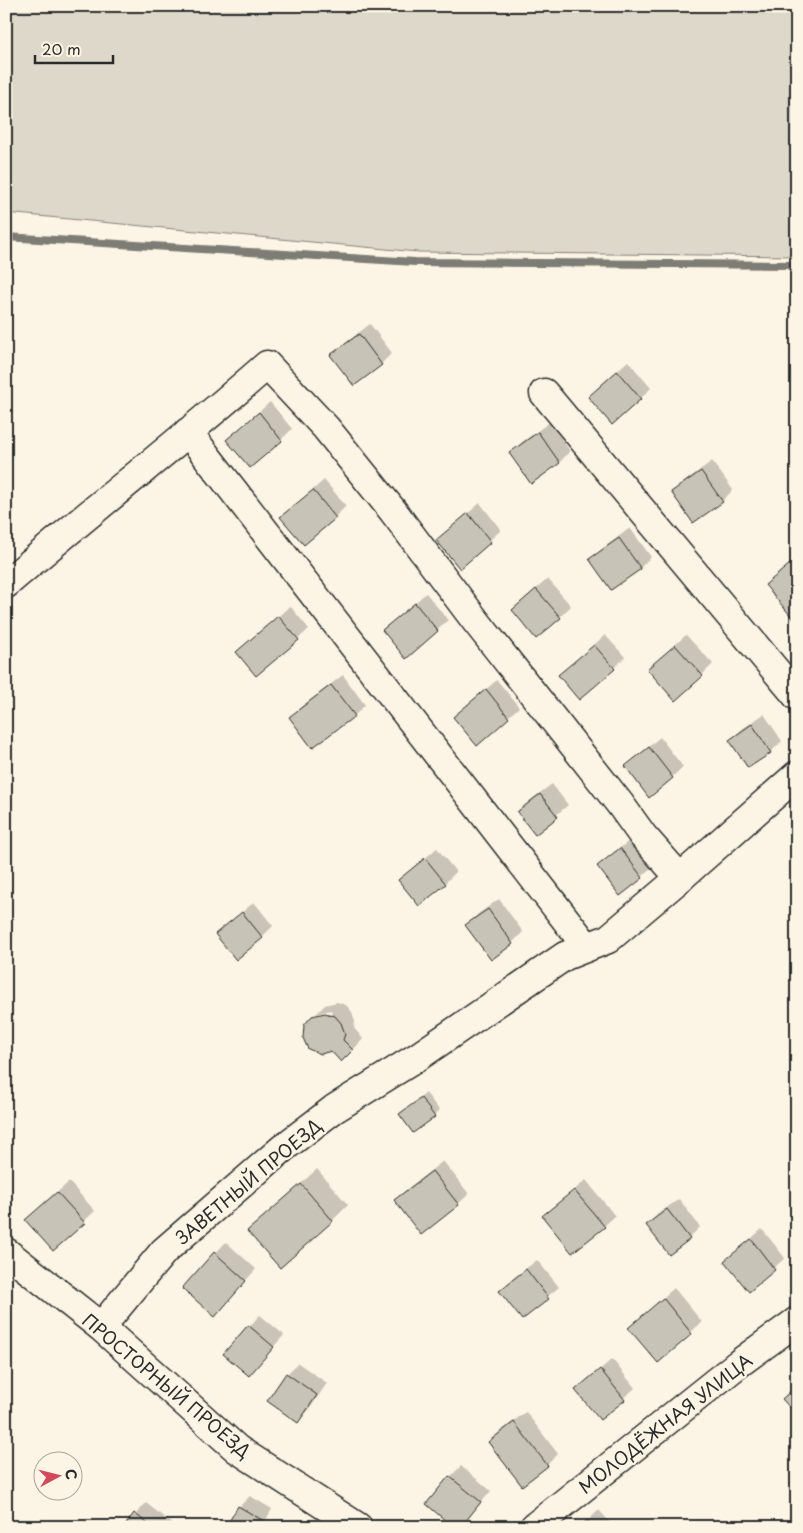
<svg xmlns="http://www.w3.org/2000/svg" width="803" height="1533" font-family="'Playpen Sans',sans-serif">
  <style>
    .green { fill: #ded8ca; stroke: #84827a }
    .shadow { fill: #0003 }
    .lines { fill: none; stroke-linecap: round; stroke-linejoin: round }
    .stream { stroke: #7d7b74; stroke-width: 8 }
    .building { fill: #c8c3b7; stroke: #2b2b2b }
    .minor-casing { stroke: #2b2b2b; stroke-width: 31 }
    .minor { stroke: #fcf5e5; stroke-width: 28 }
    .labels { text-anchor: middle; dominant-baseline: central; stroke-width: 4.5; stroke-linejoin: round; paint-order: stroke }
    .street-label { font-size: 18px; fill: #2b2b2b; stroke: #fcf5e5 }
  </style>
  <rect width="100%" height="100%" fill="#fcf5e5"/>
  <filter id="ink" filterUnits="userSpaceOnUse"><feTurbulence type="fractalNoise" baseFrequency=".02" numOctaves="2"/><feDisplacementMap in="SourceGraphic" scale="10" xChannelSelector="R" yChannelSelector="G"/><feConvolveMatrix kernelMatrix="1 2 1 2 8 2 1 2 1" color-interpolation-filters="sRGB"/></filter>
  <g filter="url(#ink)">
    <path class="green" d="M6,6H797V256L417,252L6,213Z"/>
    <g class="shadow">
      <path d="M370,324L392,353L381,364L332,355L343,345Z"/>
      <path d="M628,361L651,388L640,399L600,386Z"/>
      <path d="M270,402L292,429L281,440H228Z"/>
      <path d="M550,422L570,451L560,462L531,482L511,453L522,442Z"/>
      <path d="M712,461L733,490L722,501L673,493L684,482Z"/>
      <path d="M324,480L346,506L335,517H282Z"/>
      <path d="M480,503L501,530L460,567L437,540Z"/>
      <path d="M630,528L651,557L640,568L591,560L602,549Z"/>
      <path d="M797,558V618L796,619L767,585Z"/>
      <path d="M548,579L571,606L560,617L524,599Z"/>
      <path d="M426,593L448,620L437,630H384Z"/>
      <path d="M290,606L309,629L298,639L238,652Z"/>
      <path d="M605,635L625,657L614,668L560,675Z"/>
      <path d="M686,635L713,664L702,675L648,669Z"/>
      <path d="M343,675L365,705L354,716L291,717L302,706Z"/>
      <path d="M497,680L519,707L508,717L466,706Z"/>
      <path d="M764,714L782,741L771,752L749,766L731,740L742,729Z"/>
      <path d="M660,737L683,767L672,777L626,766Z"/>
      <path d="M552,784L568,805L535,833L519,812L529,801Z"/>
      <path d="M631,839L653,866L642,877L599,866Z"/>
      <path d="M437,848L456,872L445,883L400,880Z"/>
      <path d="M499,899L523,932L512,943L491,959L467,925L478,914Z"/>
      <path d="M254,902L273,926L262,937L216,935Z"/>
      <path d="M337,1002L346,1005L352,1012L355,1022L354,1028L363,1039L353,1050L315,1017L332,1013L331,1010L316,1014L325,1005Z"/>
      <path d="M426,1093L439,1110L434,1116L401,1114Z"/>
      <path d="M443,1161L469,1194L458,1204L396,1200L406,1190Z"/>
      <path d="M317,1169L348,1205L332,1221L249,1231Z"/>
      <path d="M586,1180L615,1216L604,1226L544,1216Z"/>
      <path d="M69,1182L95,1211L53,1250L38,1209Z"/>
      <path d="M679,1199L700,1227L689,1238L647,1225L658,1214Z"/>
      <path d="M762,1229L785,1258L749,1290L726,1261Z"/>
      <path d="M226,1242L256,1269L225,1304L183,1288Z"/>
      <path d="M537,1260L559,1287L522,1318L500,1291L511,1280Z"/>
      <path d="M674,1288L702,1322L658,1362L629,1328Z"/>
      <path d="M260,1315L284,1335L259,1363L225,1353Z"/>
      <path d="M612,1359L635,1388L600,1418L577,1390Z"/>
      <path d="M298,1363L327,1383L309,1410L298,1421L287,1374Z"/>
      <path d="M526,1412L558,1454L547,1465L522,1484L490,1442L500,1431Z"/>
      <path d="M461,1466L491,1491L460,1527L450,1477Z"/>
      <path d="M250,1496L272,1509L262,1527H228L239,1507Z"/>
      <path d="M146,1503L174,1525L173,1527H126Z"/>
      <path d="M599,1510L614,1527H581Z"/>
    </g>
    <g class="lines">
      <path class="stream" d="M6,237L415,262L797,265"/>
    </g>
    <g class="building">
      <path d="M359,334L382,365L354,386L330,355Z"/>
      <path d="M617,371L641,399L612,425L588,397Z"/>
      <path d="M259,412L282,441L250,468L226,440Z"/>
      <path d="M538,432L560,463L531,484L509,453Z"/>
      <path d="M701,471L723,502L693,523L671,492Z"/>
      <path d="M313,490L336,518L304,545L280,517Z"/>
      <path d="M468,513L491,542L460,569L436,540Z"/>
      <path d="M619,538L641,569L611,590L589,559Z"/>
      <path d="M791,563L797,569L795,621L765,585Z"/>
      <path d="M536,589L561,618L536,639L512,610Z"/>
      <path d="M415,603L438,631L406,659L382,630Z"/>
      <path d="M278,616L299,640L256,676L236,652Z"/>
      <path d="M594,645L615,669L579,700L558,675Z"/>
      <path d="M675,645L703,676L675,701L647,669Z"/>
      <path d="M331,685L355,716L312,748L289,717Z"/>
      <path d="M486,689L509,718L477,746L453,717Z"/>
      <path d="M752,724L771,753L748,768L729,740Z"/>
      <path d="M649,747L673,778L649,798L625,766Z"/>
      <path d="M540,794L558,817L535,835L517,812Z"/>
      <path d="M620,848L643,878L620,896L597,866Z"/>
      <path d="M425,858L446,884L419,906L398,880Z"/>
      <path d="M488,909L513,944L491,960L465,925Z"/>
      <path d="M242,912L263,938L236,960L215,934Z"/>
      <path d="M325,1013L335,1016L341,1023L345,1034L343,1040L353,1050L341,1062L331,1051L321,1054L308,1049L303,1038L304,1025L312,1016Z"/>
      <path d="M421,1098L435,1117L413,1133L399,1114Z"/>
      <path d="M432,1171L459,1205L421,1235L394,1200Z"/>
      <path d="M301,1184L333,1221L280,1268L247,1231Z"/>
      <path d="M574,1190L605,1227L572,1253L542,1216Z"/>
      <path d="M57,1192L85,1223L53,1251L25,1220Z"/>
      <path d="M667,1209L690,1239L669,1255L646,1225Z"/>
      <path d="M751,1239L775,1270L749,1292L724,1261Z"/>
      <path d="M214,1252L246,1281L215,1317L182,1288Z"/>
      <path d="M526,1269L549,1299L522,1320L499,1291Z"/>
      <path d="M663,1298L692,1334L658,1363L628,1328Z"/>
      <path d="M248,1325L274,1347L249,1376L223,1354Z"/>
      <path d="M600,1369L625,1400L600,1420L575,1390Z"/>
      <path d="M286,1373L317,1395L298,1423L267,1401Z"/>
      <path d="M797,1385V1415L782,1399Z"/>
      <path d="M514,1422L548,1466L522,1486L488,1442Z"/>
      <path d="M449,1476L481,1502L461,1527H453L426,1504Z"/>
      <path d="M238,1506L262,1520L259,1527H226Z"/>
      <path d="M134,1513L152,1527H124Z"/>
      <path d="M587,1520L593,1527H580Z"/>
    </g>
    <g class="lines">
      <defs>
        <g id="minor">
          <path d="M544,393L797,696"/>
          <path d="M188,432L587,947"/>
          <path d="M6,584C92,510 182,440 267,365L326,428L393,511L475,620L620,804L643,836L680,878"/>
          <path d="M6,1252L101,1327L237,1449L358,1527"/>
          <path d="M101,1327L164,1251L283,1148L334,1109L416,1058L565,956L608,939L680,878L797,775"/>
          <path d="M534,1527L738,1364L797,1321"/>
        </g>
      </defs>
      <use href="#minor" class="minor-casing"/>
      <use href="#minor" class="minor"/>
    </g>
  </g>
  <g class="labels">
    <g class="street-label">
      <text transform="translate(248 1181) rotate(-40)">ЗАВЕТНЫЙ ПРОЕЗД</text>
      <text transform="translate(167 1385) rotate(40)">ПРОСТОРНЫЙ ПРОЕЗД</text>
      <text transform="translate(665 1423) rotate(-38)">МОЛОДЁЖНАЯ УЛИЦА</text>
    </g>
  </g>
  <rect width="803" height="1533" fill="none" stroke="#fcf5e5" stroke-width="25"/>
  <rect x="12" y="12" width="778" height="1508" fill="none" stroke="#2b2b2b" stroke-width="2" filter="url(#ink)"/>
  <g transform="translate(58 1476) rotate(83)"><circle r="24" fill="#fcf5e5" stroke="#a8a49b"/>
  <path d="M0-4L9 19L0 12L-9 19Z" fill="#d1495b"/>
  <text y="-8" font-size="14" font-weight="bold" text-anchor="middle" fill="#2b2b2b">С</text>
  </g>
  <path d="M35 55v8h78v-8" fill="none" stroke="#2b2b2b" stroke-width="2.5"/>
  <text x="42" y="55" font-size="15" fill="#2b2b2b" stroke="#fcf5e5" stroke-width="4" paint-order="stroke">20 m</text>
</svg>
